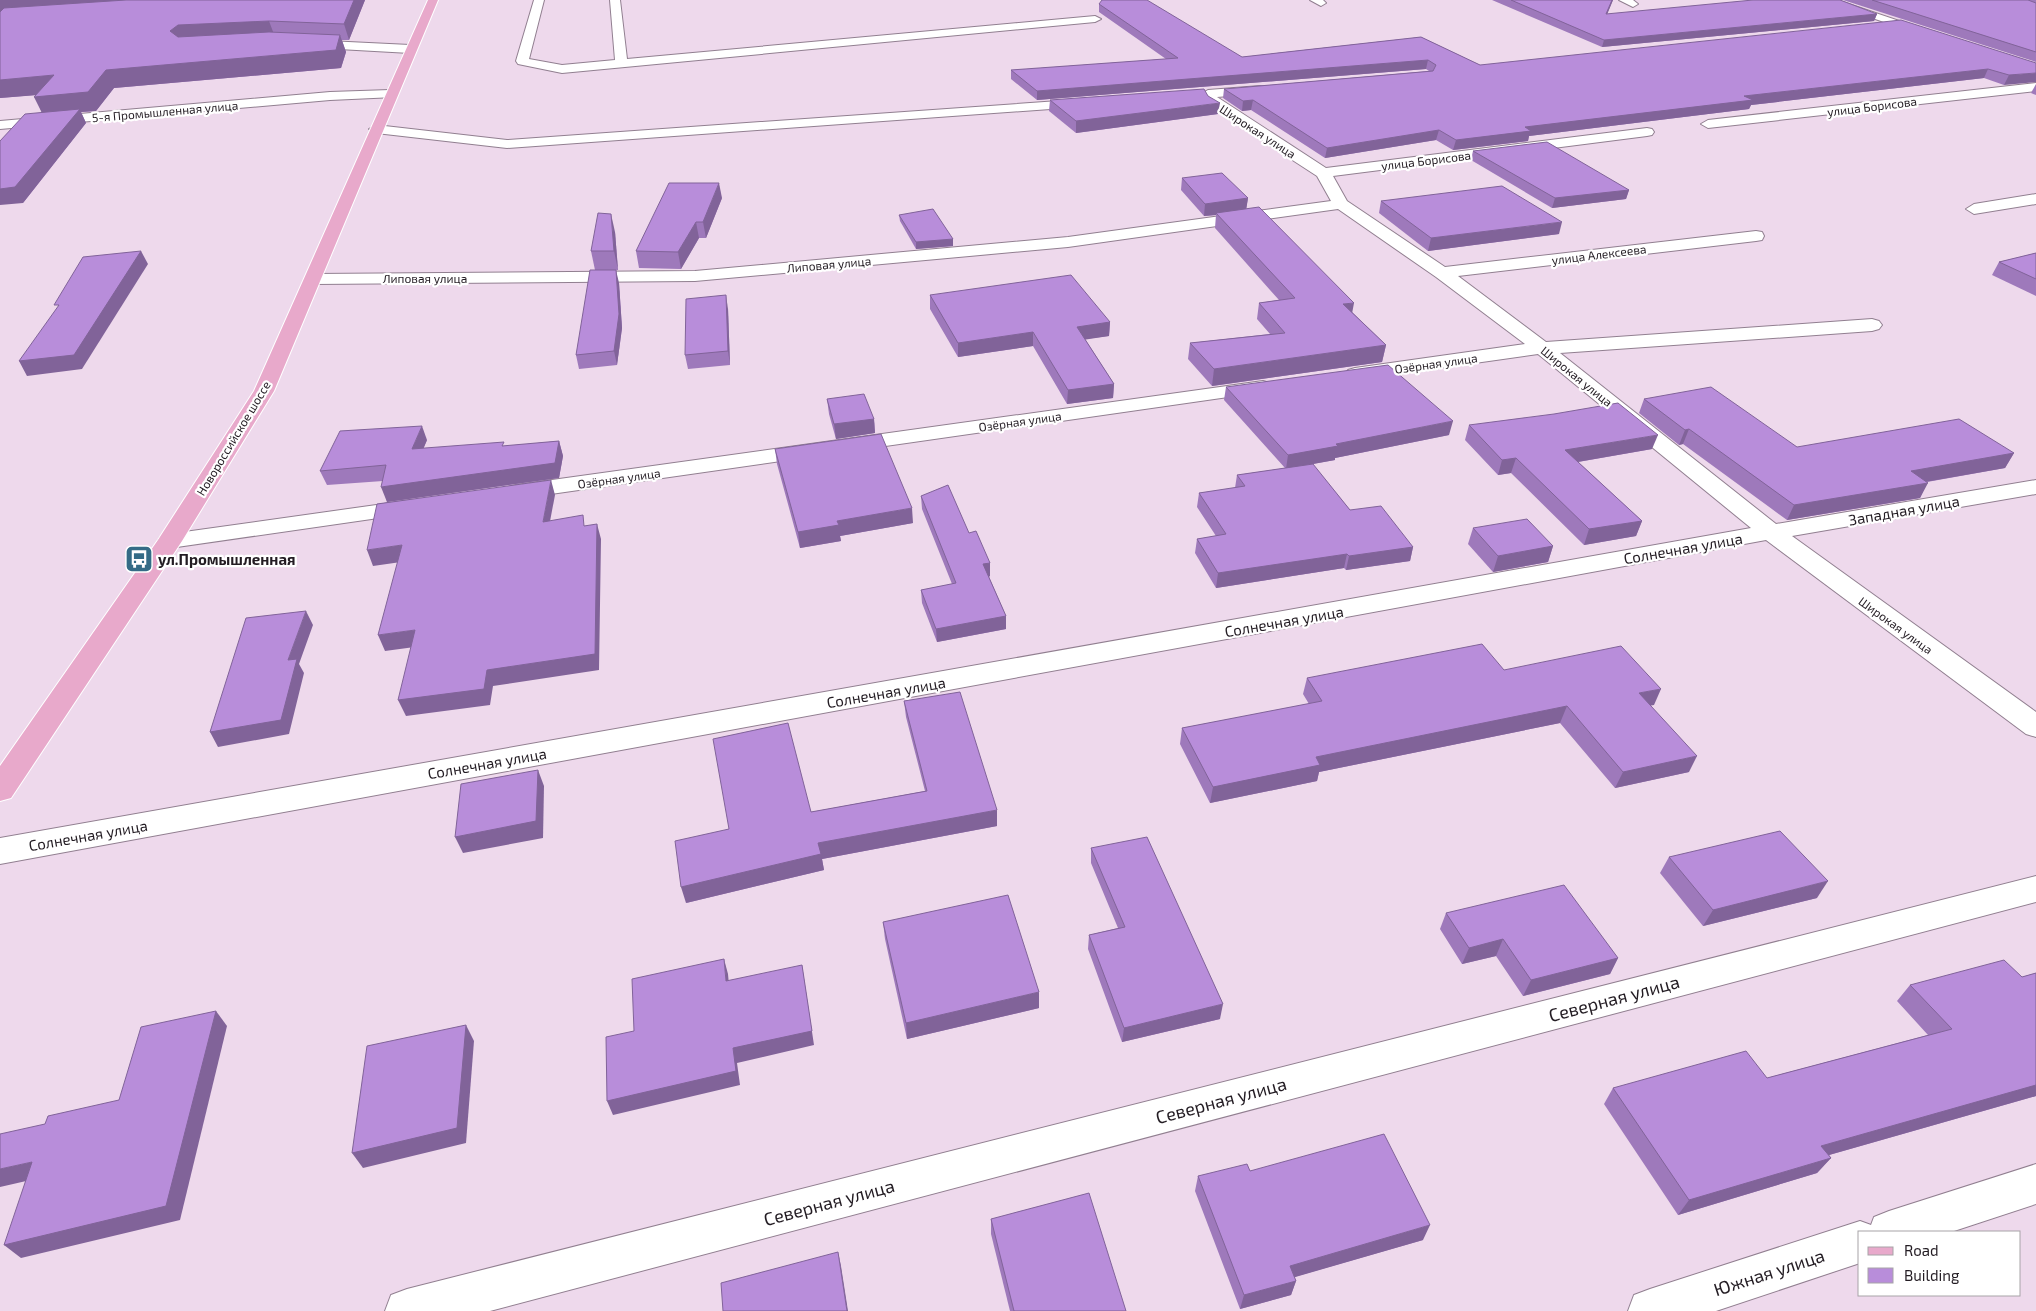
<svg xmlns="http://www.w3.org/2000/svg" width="2036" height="1311" font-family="'Exo 2',sans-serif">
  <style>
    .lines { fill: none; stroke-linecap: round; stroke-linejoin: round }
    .minor-casing { stroke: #917f90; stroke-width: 2 }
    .major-casing { stroke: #fff; stroke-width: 2 }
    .minor { fill: #fff; fill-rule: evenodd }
    .major { fill: #e8a9cb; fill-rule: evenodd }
    .wall { fill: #9e79bb }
    .shaded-wall { fill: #816399 }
    .building { fill: #b88dda; stroke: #816399 }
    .labels { text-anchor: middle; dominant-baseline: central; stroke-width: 4.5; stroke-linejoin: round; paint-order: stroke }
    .far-street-label { font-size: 12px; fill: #231c23; stroke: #fff }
    .street-label { font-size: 15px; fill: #231c23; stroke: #fff }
    .poi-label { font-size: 15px; font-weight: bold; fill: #231c23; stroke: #fff; text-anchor: start }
    .near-street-label { font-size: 18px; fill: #231c23; stroke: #fff }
  </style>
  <rect width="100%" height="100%" fill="#eed9ec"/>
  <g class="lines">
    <defs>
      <g id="minor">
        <path d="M534,0H544L529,59L562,65L615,60L610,0H620L627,59L1095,16L1101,19L1095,22L562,73L518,64L516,61Z"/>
        <path d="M1310,0H1323L1326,3L1321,6Z"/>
        <path d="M1619,0H1633L1638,4L1633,7Z"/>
        <path d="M1821,0H1837L1929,31L1931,33L1929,35H1921Z"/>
        <path d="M307,40L410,45L416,49L410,53L303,47L301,44L303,41Z"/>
        <path d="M2036,83V91L1708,128L1701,124L1708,120Z"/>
        <path d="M1260,86L1265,87L1267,90L1265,93L1217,97L1326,168L1647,128L1652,129L1654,132L1652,135L1647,136L1333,176L1347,201L1445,267L1756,231L1762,232L1764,236L1762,240L1756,241L1458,276L1546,342L1872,319L1879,321L1882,325L1879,329L1872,331L1560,353L1776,524L2036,480V494L1792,536L2036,712V737L2026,734L1766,540L0,864V838L1751,528L1538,354L1355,380L1348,378L1345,374L1348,370L1355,368L1525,344L1436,277L1338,209L1068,247L695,281L314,284L308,283L305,279L308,275L314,274L695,271L1068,237L1331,201L1317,176L1208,105L1201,94L1208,90Z"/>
        <path d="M390,90L395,91L397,94L395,97L330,100L0,129V121L330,92Z"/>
        <path d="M1087,99L1094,103L1092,106L507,148L376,133L369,129L376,125L507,140Z"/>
        <path d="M2036,194V204L1974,214L1966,209L1974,204Z"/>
        <path d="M1263,381L1270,383L1273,387L1270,391L516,499L508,497L504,492L508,487L516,485Z"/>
        <path d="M412,500L420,502L424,507L420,512L170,548L161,546L158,541L161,536L170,534Z"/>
        <path d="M2036,876V902L490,1311H385L391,1295L407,1289Z"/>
        <path d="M2036,1164V1204L1951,1232H1860V1263L1716,1311H1628L1634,1295L1650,1289L1860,1221L1871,1225L1874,1217L1889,1211Z"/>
      </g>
      <path id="major" d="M428,0H438L274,391L182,541L11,798L0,801V766L158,540L254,391Z"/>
    </defs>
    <use href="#minor" class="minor-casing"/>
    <use href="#major" class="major-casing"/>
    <use href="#minor" class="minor"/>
    <use href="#major" class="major"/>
  </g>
  <g class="wall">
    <path d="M0,0H365L349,40H342L346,52L341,68L114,88L96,111L81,112L86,123L23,203L42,113L35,95L0,98Z"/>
    <path d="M1492,0H1613L1607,14H1877L1874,21L1602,47Z"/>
    <path d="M1843,0H2036V62Z"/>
    <path d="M1099,4L1242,57L1421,37L1480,65L2036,63L2004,85L1984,78L1751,105L1749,109L1529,136L1528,141L1453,150L1436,140L1325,158L1251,110L1242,111L1223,98L1224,89L1429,71L1426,69L1037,100L1011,79V70L1166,59L1099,12Z"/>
    <path d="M2036,84V95L2031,93Z"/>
    <path d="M1050,100L1218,114L1076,133L1049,111Z"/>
    <path d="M1473,151L1629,190L1626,199L1552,208L1471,160Z"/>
    <path d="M1182,178L1248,198L1246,209L1386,345L1382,362L1212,386L1188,359L1190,343L1270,334L1257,319L1259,303L1279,300L1215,228L1216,215L1204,216L1181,190Z"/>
    <path d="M722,198L706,238H699L681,269L639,268L636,251Z"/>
    <path d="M1381,201L1559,234L1428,251L1379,213Z"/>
    <path d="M899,215L953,239V246L916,249L900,221Z"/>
    <path d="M615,232L618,270H595L591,251Z"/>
    <path d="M2036,253V296L1992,275L1999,262Z"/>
    <path d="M619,283L622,328L617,365L579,369L576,355Z"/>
    <path d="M930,295L1110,322L1109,336L1085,339L1114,384L1113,398L1067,404L1033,346L958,357L930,309Z"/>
    <path d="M728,309L730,365L688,369L685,355Z"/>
    <path d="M1226,387L1449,435L1335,458V460L1312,464L1350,510L1413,547L1410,561L1346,570L1344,568L1216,588L1195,553L1197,539L1216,536L1197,507L1199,493L1235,488L1237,475L1285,468L1224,400Z"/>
    <path d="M827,399L874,419L875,433L836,439L829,414Z"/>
    <path d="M1644,399L1797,447L2014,453L2005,468L1927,482L1920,498L1787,520L1683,444L1679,445L1639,413Z"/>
    <path d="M1469,425L1652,449L1578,462L1642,521L1636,536L1584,545L1511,473L1498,475L1465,440Z"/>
    <path d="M427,440L423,449L505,446L559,441L563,456L559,478L387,502L383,481L327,485L320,471Z"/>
    <path d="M775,449L913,523L840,536L841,541L800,548L777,464Z"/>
    <path d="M921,496L969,533L990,563V576L989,577L1006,616V629L937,642L922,603L921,590L952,584L922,509Z"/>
    <path d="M1473,528L1553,546L1548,562L1493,572L1468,544Z"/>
    <path d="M1504,670L1654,705H1650L1689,772L1615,788L1560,723L1319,772L1317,781L1210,803L1180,744L1182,728L1309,704L1303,694L1307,678Z"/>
    <path d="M904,701L997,826L822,859L824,870L686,903L811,812L925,791L906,717Z"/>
    <path d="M1091,848L1220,1019L1122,1042L1088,949L1089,935L1118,928L1091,863Z"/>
    <path d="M1669,857L1817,898L1703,926L1660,873Z"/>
    <path d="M1446,913L1618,958L1610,974L1523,996L1496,956L1462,964L1440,929Z"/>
    <path d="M883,922L1039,1008L907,1039L885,939Z"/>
    <path d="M2036,973V1096L1829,1155L1831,1158L1817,1173L1678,1215L1604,1104L1613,1088L1767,1078L1928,1035L1897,1001L1910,985L2022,977Z"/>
    <path d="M1198,1176L1423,1240L1294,1277L1296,1281L1291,1295L1240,1309L1195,1191Z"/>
    <path d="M991,1219L1126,1311H1010L991,1234Z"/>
  </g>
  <g class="shaded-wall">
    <path d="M0,0H218L0,14Z"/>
    <path d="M354,0H365L349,40L344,24Z"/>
    <path d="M1612,0H1613L1604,22L1606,14Z"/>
    <path d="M1877,14L1874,21L1602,47L1604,40Z"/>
    <path d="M269,21L275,37L177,47L170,31L178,25Z"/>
    <path d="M340,35L346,52L341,68L114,88L96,111L81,112L86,123L23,203L0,205V189L43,115L34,97L106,70Z"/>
    <path d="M1428,60L1426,69L1037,100V91Z"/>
    <path d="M1988,69L1984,78L1751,105L1749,109L1529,136L1528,141L1453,150L1456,140L1525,127L1744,96Z"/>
    <path d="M2036,73V82L2004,85L2009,75Z"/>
    <path d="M54,75L63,93L0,98V80Z"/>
    <path d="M1253,100L1251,110L1242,111L1243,101Z"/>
    <path d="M1220,103L1218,114L1076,133V121Z"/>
    <path d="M1439,130L1436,140L1325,158L1327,148Z"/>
    <path d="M719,183L722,198L706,238L703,222Z"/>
    <path d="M1629,190L1626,199L1552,208L1555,198Z"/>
    <path d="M1248,198L1246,211L1216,213V215L1204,216L1205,204Z"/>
    <path d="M611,214L615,232L618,270L614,251Z"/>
    <path d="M696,222L699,238L681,269L678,252Z"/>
    <path d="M1562,222L1559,234L1428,251L1431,238Z"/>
    <path d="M953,239V246L916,249V242Z"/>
    <path d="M141,251L148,264L82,369L27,376L19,361Z"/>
    <path d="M616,270L619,283L622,328L617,365L614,351Z"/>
    <path d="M726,295L728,309L730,365L728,351Z"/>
    <path d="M1354,303L1351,319L1343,304Z"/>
    <path d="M1110,322L1109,336L1076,341L1077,327Z"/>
    <path d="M1033,332V346L958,357V343Z"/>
    <path d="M1386,345L1382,362L1212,386L1214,369Z"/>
    <path d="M1114,384L1113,398L1067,404L1068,390Z"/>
    <path d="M874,419L875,433L836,439L834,424Z"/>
    <path d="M1453,421L1449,435L1335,458V460L1286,469L1288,455L1336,444Z"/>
    <path d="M422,426L427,440L417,464L412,449Z"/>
    <path d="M1689,429L1683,444L1679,445L1685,430Z"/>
    <path d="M1658,435L1652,449L1560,465L1565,450Z"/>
    <path d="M559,441L563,456L559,478L387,502L381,487Z"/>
    <path d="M2014,453L2005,468L1902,486L1911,471Z"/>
    <path d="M1516,458L1511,473L1498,475L1502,460Z"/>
    <path d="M551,480L555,495L547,537L543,522Z"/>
    <path d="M1928,483L1920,498L1787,520L1794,505Z"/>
    <path d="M912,508L913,523L840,536L841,541L800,548L798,532L837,521Z"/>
    <path d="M1642,521L1636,536L1584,545L1589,529Z"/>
    <path d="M597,524L601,539L599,670L493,686L490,705L406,716L398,700L487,670Z"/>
    <path d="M402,545L408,561L373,566L367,550Z"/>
    <path d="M1553,546L1548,562L1493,572L1498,556Z"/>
    <path d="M1413,547L1410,561L1346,570L1349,556Z"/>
    <path d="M1347,554L1344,568L1216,588L1218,573Z"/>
    <path d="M990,563V576L984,578L983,564Z"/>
    <path d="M306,611L313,625L299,664L304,673L289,734L218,747L210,732L288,660Z"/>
    <path d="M1006,616V629L937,642L936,629Z"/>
    <path d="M415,630L422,646L385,651L378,635Z"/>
    <path d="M1661,689L1654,705L1632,709L1639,693Z"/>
    <path d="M1567,706L1560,723L1319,772L1317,781L1210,803L1213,787L1316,757Z"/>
    <path d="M1697,756L1689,772L1615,788L1623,772Z"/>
    <path d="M538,770L544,786L543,838L463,853L455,837Z"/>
    <path d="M997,810V826L822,859L824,870L686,903L681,887L818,843Z"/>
    <path d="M1828,881L1817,898L1703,926L1713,910Z"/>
    <path d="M1503,939L1496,956L1462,964L1469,948Z"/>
    <path d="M1618,958L1610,974L1523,996L1531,980Z"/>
    <path d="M724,959L728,974L730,996L726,981Z"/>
    <path d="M802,965L814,1045L737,1063L740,1085L613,1115L607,1101L733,1048Z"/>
    <path d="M1039,992V1008L907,1039L906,1023Z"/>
    <path d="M1223,1004L1220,1019L1122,1042L1124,1028Z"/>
    <path d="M216,1011L227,1026L180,1220L21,1258L4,1245Z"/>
    <path d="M466,1025L474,1041L466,1143L363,1168L352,1153Z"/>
    <path d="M2036,1085V1096L1808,1161L1821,1146Z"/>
    <path d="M1831,1158L1817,1173L1678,1215L1689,1200Z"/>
    <path d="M32,1162L48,1176L0,1187V1169Z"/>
    <path d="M1430,1225L1423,1240L1285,1280L1290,1266Z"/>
    <path d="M838,1252L841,1266L848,1311H847Z"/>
    <path d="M1296,1281L1291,1295L1240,1309L1244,1295Z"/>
  </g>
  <g class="building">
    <path d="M126,0H354L344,24L269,21L178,25L170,31L178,37L269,32L340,35L336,50L106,70L88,92L34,97L54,75L0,80V12L4,8Z"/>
    <path d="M1102,0H1147L1242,57L1421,37L1480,65L1901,20L2036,63V73L2009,75L1988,69L1744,96L1753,100L1525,127L1531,131L1456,140L1439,130L1327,148L1253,100L1243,101L1224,89L1433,71L1436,65L1428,60L1037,91L1011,70L1178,58L1099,4Z"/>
    <path d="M1511,0H1612L1606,14L1753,0H1840L1877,14L1604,40Z"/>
    <path d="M1872,0H2028L2036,3V52Z"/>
    <path d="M1204,89L1208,96L1220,103L1076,121L1050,100Z"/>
    <path d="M80,109L15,187L0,189V141L25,114Z"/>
    <path d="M1547,142L1629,190L1555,198L1473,151Z"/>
    <path d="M1222,173L1248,198L1205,204L1182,178Z"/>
    <path d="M669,183H719L703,222H696L678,252L636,251Z"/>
    <path d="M1502,186L1562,222L1431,238L1381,201Z"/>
    <path d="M1259,207L1354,303L1343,304L1386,345L1214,369L1190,343L1285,333L1259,303L1295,298L1216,213Z"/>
    <path d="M933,209L953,239L916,242L899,215Z"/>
    <path d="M598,213L611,214L614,251H591Z"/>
    <path d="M141,251L74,355L19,361L59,305H54L83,257Z"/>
    <path d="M2036,253V279L1999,262Z"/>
    <path d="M590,270H616L619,314L614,351L576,355Z"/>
    <path d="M1071,275L1110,322L1077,327L1114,384L1068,390L1033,332L958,343L930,295Z"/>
    <path d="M726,295L728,351L685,355L686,299Z"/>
    <path d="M1388,365L1453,421L1336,444L1338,446L1288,455L1226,387Z"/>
    <path d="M1711,387L1797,447L1959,419L2014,453L1911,471L1928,483L1794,505L1689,429L1685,430L1644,399Z"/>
    <path d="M864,394L874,419L834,424L827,399Z"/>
    <path d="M1618,403L1658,435L1565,450L1642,521L1589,529L1516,458L1502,460L1469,425L1554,414Z"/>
    <path d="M422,426L412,449L504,442L502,446L559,441L555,463L381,487L386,465L320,471L340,431Z"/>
    <path d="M881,434L912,508L837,521L839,525L798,532L775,449Z"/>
    <path d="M1313,464L1350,510L1381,506L1413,547L1349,556L1347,554L1218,573L1197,539L1226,534L1199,493L1245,486L1237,475Z"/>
    <path d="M551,480L543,522L583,515L584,526L597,524L595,654L487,670L484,689L398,700L415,630L378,635L402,545L367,550L377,504Z"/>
    <path d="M948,485L969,533L976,531L990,563L983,564L1006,616L936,629L921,590L956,583L921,496Z"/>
    <path d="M1527,519L1553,546L1498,556L1473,528Z"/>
    <path d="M306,611L288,660L297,659L281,720L210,732L246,618Z"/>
    <path d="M1482,644L1504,670L1621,646L1661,689L1639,693L1697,756L1623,772L1567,706L1316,757L1320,765L1213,787L1182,728L1322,701L1307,678Z"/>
    <path d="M960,692L997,810L818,843L821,854L681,887L675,841L729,829L713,739L788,723L811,812L927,791L904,701Z"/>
    <path d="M538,770L536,821L455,837L461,784Z"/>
    <path d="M1780,831L1828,881L1713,910L1669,857Z"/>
    <path d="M1147,837L1223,1004L1124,1028L1089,935L1125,927L1091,848Z"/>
    <path d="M1564,885L1618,958L1531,980L1503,939L1469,948L1446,913Z"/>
    <path d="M1008,895L1039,992L906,1023L883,922Z"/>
    <path d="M724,959L726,981L802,965L812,1031L733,1048L736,1071L607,1101L606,1037L634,1031L632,979Z"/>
    <path d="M2004,960L2022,977L2036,973V1085L1821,1146L1831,1158L1689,1200L1613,1088L1746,1051L1767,1078L1952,1029L1910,985Z"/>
    <path d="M216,1011L166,1206L4,1245L32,1162L0,1169V1134L45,1124L48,1116L119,1100L141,1027Z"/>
    <path d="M466,1025L457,1128L352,1153L367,1046Z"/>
    <path d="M1384,1134L1430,1225L1290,1266L1296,1281L1244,1295L1198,1176L1247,1164L1250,1171Z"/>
    <path d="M1089,1193L1126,1311H1014L991,1219Z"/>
    <path d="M838,1252L847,1311H723L721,1283Z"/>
  </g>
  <defs>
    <symbol id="bus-square" viewBox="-11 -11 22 22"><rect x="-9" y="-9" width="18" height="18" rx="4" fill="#346b86" stroke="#fff"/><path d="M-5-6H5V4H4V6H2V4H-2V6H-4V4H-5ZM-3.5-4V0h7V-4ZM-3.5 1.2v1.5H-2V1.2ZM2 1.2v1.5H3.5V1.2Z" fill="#fff"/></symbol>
  </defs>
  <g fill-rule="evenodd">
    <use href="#bus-square" x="123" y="543" width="32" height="32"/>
  </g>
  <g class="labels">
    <g class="far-street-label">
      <text transform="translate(1872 106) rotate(-7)">улица Борисова</text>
      <text transform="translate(165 111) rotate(-5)">5-я Промышленная улица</text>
      <text transform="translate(1258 131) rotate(33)">Широкая улица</text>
      <text transform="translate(1426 160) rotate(-7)">улица Борисова</text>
      <text transform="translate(1599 254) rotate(-7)">улица Алексеева</text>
      <text transform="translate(829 264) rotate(-5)">Липовая улица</text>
      <text x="425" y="278">Липовая улица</text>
      <text transform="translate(1436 363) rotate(-8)">Озёрная улица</text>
      <text transform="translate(1577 376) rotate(39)">Широкая улица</text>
      <text transform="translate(1020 421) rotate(-8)">Озёрная улица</text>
      <text transform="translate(233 438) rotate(-59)">Новороссийское шоссе</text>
      <text transform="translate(619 478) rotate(-8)">Озёрная улица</text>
      <text transform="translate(1896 625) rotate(36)">Широкая улица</text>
    </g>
    <g class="street-label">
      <text transform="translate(1904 510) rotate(-10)">Западная улица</text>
      <text transform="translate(1683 548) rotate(-10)">Солнечная улица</text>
      <text transform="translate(1284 621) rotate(-10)">Солнечная улица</text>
      <text transform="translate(886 692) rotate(-10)">Солнечная улица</text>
      <text transform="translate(487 763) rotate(-10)">Солнечная улица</text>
      <text transform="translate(88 835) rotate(-10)">Солнечная улица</text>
    </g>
    <g class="poi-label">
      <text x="158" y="559">ул.Промышленная</text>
    </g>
    <g class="near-street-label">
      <text transform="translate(1614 998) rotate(-15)">Северная улица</text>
      <text transform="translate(1221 1100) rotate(-15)">Северная улица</text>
      <text transform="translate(829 1202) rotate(-15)">Северная улица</text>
      <text transform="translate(1769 1272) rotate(-18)">Южная улица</text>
    </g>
  </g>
  <rect x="1858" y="1231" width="162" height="65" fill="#ffffff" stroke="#a7a4a7"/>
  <rect x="1868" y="1247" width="25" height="8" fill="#e8a9cb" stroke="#a7a4a7"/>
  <text x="1904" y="1256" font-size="15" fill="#231c23">Road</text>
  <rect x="1868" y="1268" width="25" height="15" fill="#b88dda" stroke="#a7a4a7"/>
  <text x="1904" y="1281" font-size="15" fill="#231c23">Building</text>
</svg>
